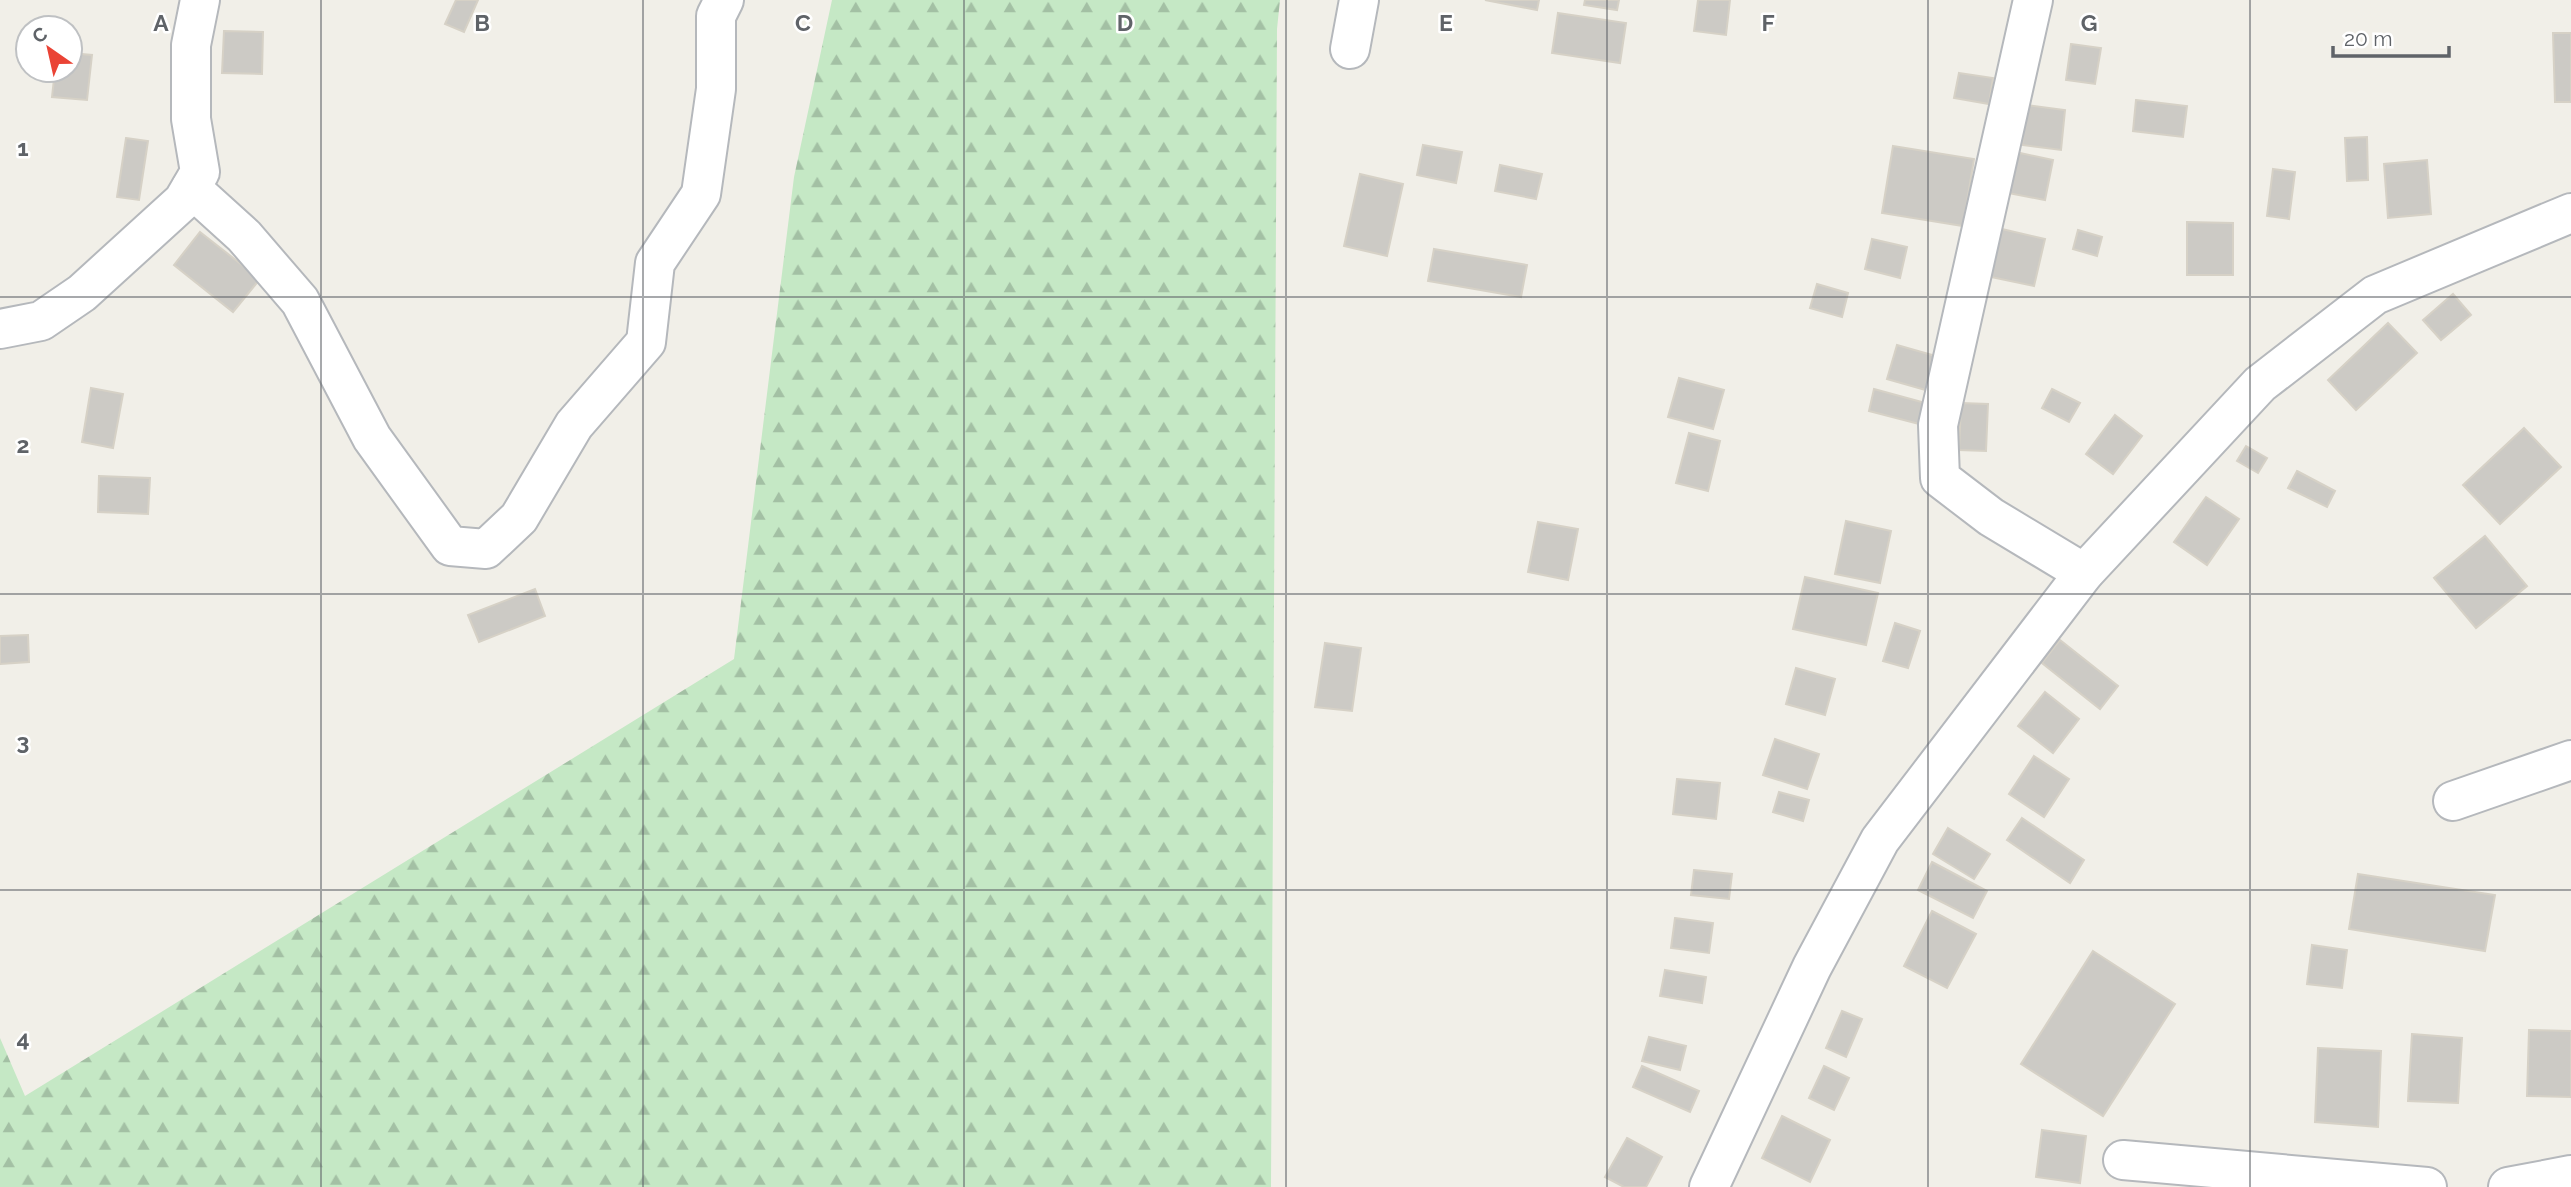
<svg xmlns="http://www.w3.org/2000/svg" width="2571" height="1187" font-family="Raleway,sans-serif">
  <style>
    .forest { fill: url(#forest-firs) }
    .building { fill: #cccac5; stroke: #d6d1c6; stroke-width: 2 }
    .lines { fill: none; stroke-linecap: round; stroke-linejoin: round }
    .minor-casing { stroke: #b5b8bc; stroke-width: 42 }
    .minor { stroke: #fff; stroke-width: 38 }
    .grid { fill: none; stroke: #5f6368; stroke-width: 2; stroke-opacity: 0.55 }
    .grid-label { font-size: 23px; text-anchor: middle; font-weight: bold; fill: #5f6368; stroke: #fff; stroke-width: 5; stroke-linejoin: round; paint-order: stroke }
  </style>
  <defs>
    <pattern id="forest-firs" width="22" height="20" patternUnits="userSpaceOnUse" patternTransform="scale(1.75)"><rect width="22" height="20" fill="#c5e8c5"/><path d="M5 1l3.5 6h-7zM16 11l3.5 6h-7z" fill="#a3c0a4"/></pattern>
  </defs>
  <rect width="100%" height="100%" fill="#f1efe8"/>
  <path class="forest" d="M832,0H1280L1277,29L1271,1187H0V1038L25,1096L734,659L794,177Z"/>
  <g class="building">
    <path d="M456,0H478L464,32L445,24Z"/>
    <path d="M1485,0H1539L1537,10Z"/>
    <path d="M1585,0H1619L1617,10L1584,5Z"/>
    <path d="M1698,0H1730L1726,35L1694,31Z"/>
    <path d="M1558,13L1626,23L1620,63L1552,53Z"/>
    <path d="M224,31L263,32L262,74L222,73Z"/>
    <path d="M2553,33H2571V102H2555Z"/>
    <path d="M2071,44L2101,48L2095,84L2066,80Z"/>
    <path d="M70,53L92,55L87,100L52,97L55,70H70Z"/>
    <path d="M1959,73L1993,78L1989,104L1954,98Z"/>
    <path d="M2136,100L2187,106L2183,137L2133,131Z"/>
    <path d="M2027,105L2065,110L2061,150L2022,145Z"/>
    <path d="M2367,137L2368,180L2347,181L2345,138Z"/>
    <path d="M126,138L148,141L139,200L117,197Z"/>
    <path d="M1423,145L1462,152L1456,183L1417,175Z"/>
    <path d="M1893,146L1974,159L1963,226L1882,213Z"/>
    <path d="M2011,151L2053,160L2045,200L2003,192Z"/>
    <path d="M2427,160L2431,214L2388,218L2384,164Z"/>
    <path d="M1500,165L1542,174L1536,199L1495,191Z"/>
    <path d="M2273,169L2295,172L2289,219L2267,216Z"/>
    <path d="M1360,174L1403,184L1387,256L1344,246Z"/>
    <path d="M2187,222L2233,223V275H2187Z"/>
    <path d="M2002,229L2045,239L2034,286L1991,277Z"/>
    <path d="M2078,230L2102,237L2097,256L2073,249Z"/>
    <path d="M200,232L260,279L233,312L174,265Z"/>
    <path d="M1872,239L1907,247L1900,278L1865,269Z"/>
    <path d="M1434,249L1527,265L1521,297L1428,281Z"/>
    <path d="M1817,284L1848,293L1842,317L1810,308Z"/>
    <path d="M2453,294L2471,315L2441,340L2423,320Z"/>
    <path d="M2388,323L2417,353L2356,410L2328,380Z"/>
    <path d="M1897,345L1939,357L1929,391L1887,379Z"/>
    <path d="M1679,378L1724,390L1713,429L1668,417Z"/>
    <path d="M91,388L123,394L113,448L82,442Z"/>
    <path d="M1874,389L1929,404L1923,425L1869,411Z"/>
    <path d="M2052,389L2080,403L2069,422L2042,408Z"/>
    <path d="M1961,403L1988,404L1986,451L1959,450Z"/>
    <path d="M2115,415L2142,436L2113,474L2086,454Z"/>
    <path d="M2524,428L2561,467L2500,524L2463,485Z"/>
    <path d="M1689,433L1720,441L1708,491L1676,483Z"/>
    <path d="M2246,446L2267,458L2258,473L2237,461Z"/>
    <path d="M2297,471L2335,491L2327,507L2288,488Z"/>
    <path d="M99,476L150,478L148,514L98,512Z"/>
    <path d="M2206,497L2239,519L2207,565L2174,542Z"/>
    <path d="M1846,521L1891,531L1880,583L1835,574Z"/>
    <path d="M1538,522L1578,529L1568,580L1528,572Z"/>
    <path d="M2485,536L2527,586L2476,628L2434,578Z"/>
    <path d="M1805,577L1878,593L1866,645L1793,629Z"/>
    <path d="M535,589L545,616L479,642L468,615Z"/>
    <path d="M1895,623L1920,631L1908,668L1883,661Z"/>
    <path d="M28,635L29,662L0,664V636Z"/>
    <path d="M2060,640L2118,686L2100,709L2042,663Z"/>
    <path d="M1325,643L1361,648L1352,711L1315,707Z"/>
    <path d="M1796,668L1835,679L1825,715L1786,704Z"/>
    <path d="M2045,692L2079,719L2053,753L2018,726Z"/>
    <path d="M1775,739L1819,754L1807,789L1763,775Z"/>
    <path d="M2034,756L2069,779L2044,817L2009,794Z"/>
    <path d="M1677,779L1720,783L1716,819L1673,814Z"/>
    <path d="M1779,792L1809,800L1803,821L1773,812Z"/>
    <path d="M2022,818L2084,860L2070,883L2007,840Z"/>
    <path d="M1948,828L1990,854L1974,879L1933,854Z"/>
    <path d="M1932,862L1987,891L1973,918L1918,890Z"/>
    <path d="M1694,870L1732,874L1729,899L1691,895Z"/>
    <path d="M2358,874L2495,895L2485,951L2349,929Z"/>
    <path d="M1932,911L1976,934L1947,988L1904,966Z"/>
    <path d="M1675,918L1713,923L1709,953L1671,948Z"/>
    <path d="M2312,945L2347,950L2342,988L2307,984Z"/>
    <path d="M2093,951L2175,1004L2103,1116L2021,1064Z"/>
    <path d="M1665,970L1706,977L1702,1003L1660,996Z"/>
    <path d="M1842,1011L1862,1019L1846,1057L1826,1048Z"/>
    <path d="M2529,1030L2571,1031V1097L2527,1096Z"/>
    <path d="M2412,1034L2462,1038L2458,1103L2408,1101Z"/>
    <path d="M1649,1037L1686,1046L1680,1070L1642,1061Z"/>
    <path d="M2318,1048L2381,1051L2378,1127L2315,1122Z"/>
    <path d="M1642,1066L1699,1091L1690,1112L1633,1087Z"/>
    <path d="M1824,1066L1849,1078L1834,1110L1809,1098Z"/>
    <path d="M1782,1116L1830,1140L1810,1182L1762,1158Z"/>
    <path d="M2042,1130L2086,1136L2080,1183L2036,1177Z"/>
    <path d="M1627,1138L1662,1157L1646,1187H1624L1605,1177Z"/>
  </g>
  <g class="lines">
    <defs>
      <g id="minor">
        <path d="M2033,0L1938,425L1940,478L1991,517L2084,573"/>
        <path d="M1350,49L1359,0"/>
        <path d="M191,188L244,236L300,301L372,438L450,546L486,549L519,518L574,425L646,342L655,263L701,194L716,89V16L724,0"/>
        <path d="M0,329L41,321L82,293L183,201L200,172L191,119V45L200,0"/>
        <path d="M2453,801L2571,760"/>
        <path d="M2123,1160L2427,1187"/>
        <path d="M1709,1187L1812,967L1880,840L2084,573L2260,384L2375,295L2571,213"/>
        <path d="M2508,1187L2571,1175"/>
      </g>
    </defs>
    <use href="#minor" class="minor-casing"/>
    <use href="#minor" class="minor"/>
  </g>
  <path class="grid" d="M321,0V1187M643,0V1187M964,0V1187M1286,0V1187M1607,0V1187M1928,0V1187M2250,0V1187M0,297H2571M0,594H2571M0,890H2571"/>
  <g class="grid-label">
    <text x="161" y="31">A</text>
    <text x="482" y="31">B</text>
    <text x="803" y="31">C</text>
    <text x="1125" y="31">D</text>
    <text x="1446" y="31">E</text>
    <text x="1768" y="31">F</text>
    <text x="2089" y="31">G</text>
    <text x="23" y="156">1</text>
    <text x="23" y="453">2</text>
    <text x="23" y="750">3</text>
    <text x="23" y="1047">4</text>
  </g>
  <g transform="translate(49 49) rotate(326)"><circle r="33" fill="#ffffff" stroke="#bfc1c3" stroke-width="2"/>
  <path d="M0-5L12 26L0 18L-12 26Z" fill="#ea4335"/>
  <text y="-10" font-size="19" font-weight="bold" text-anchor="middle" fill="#5f6368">С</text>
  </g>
  <path d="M2333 46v10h116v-10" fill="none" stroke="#5f6368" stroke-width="3.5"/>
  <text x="2344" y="46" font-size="21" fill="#5f6368" stroke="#ffffff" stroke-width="5" paint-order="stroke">20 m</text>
</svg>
